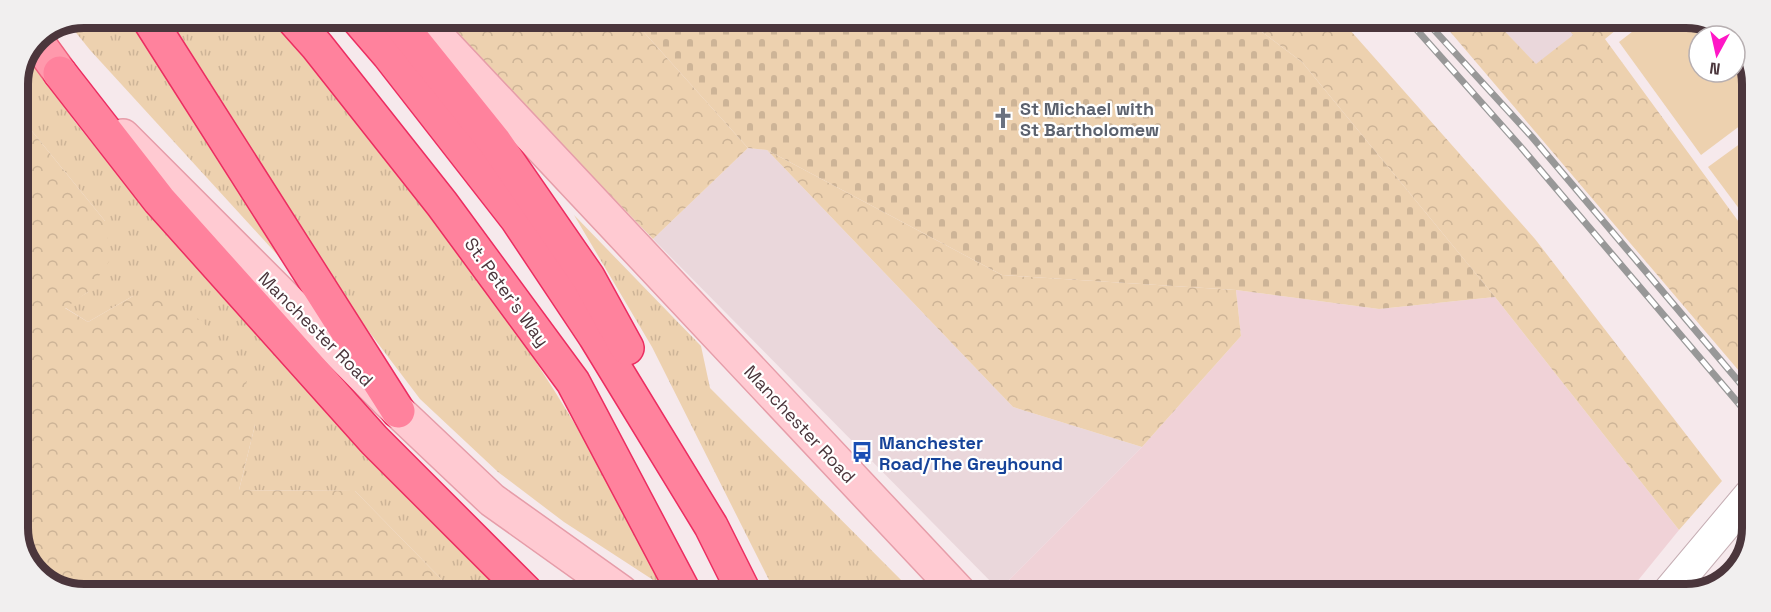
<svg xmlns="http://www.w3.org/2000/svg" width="1771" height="612" font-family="'Space Grotesk',sans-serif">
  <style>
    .residential { fill: #ead7db }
    .education { fill: #f0d2d7 }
    .grass { fill: url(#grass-tufts) }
    .forest { fill: url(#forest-crowns) }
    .cemetery { fill: url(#cemetery-stones) }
    .pitch { fill: #edd1af }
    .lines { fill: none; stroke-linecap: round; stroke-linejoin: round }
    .tertiary-casing { stroke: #c5adb3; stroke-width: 34 }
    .secondary-casing { stroke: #e69da9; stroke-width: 36 }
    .primary-casing { stroke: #ef5e7c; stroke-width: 36 }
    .trunk-casing { stroke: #ec2d61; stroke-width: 36 }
    .tertiary { stroke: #fff; stroke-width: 32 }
    .secondary { stroke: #ffcad2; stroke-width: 33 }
    .primary { stroke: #ff99ac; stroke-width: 33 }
    .trunk { stroke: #ff829d; stroke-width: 33 }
    .rail-casing { stroke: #989898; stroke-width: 7 }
    .rail { stroke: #fff; stroke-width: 4.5; stroke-dasharray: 14; stroke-linecap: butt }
    .labels { text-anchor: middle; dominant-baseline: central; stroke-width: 4.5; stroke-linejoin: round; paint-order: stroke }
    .worship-label { font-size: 18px; font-weight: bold; fill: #5b616d; stroke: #fff; text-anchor: start }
    .street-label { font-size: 18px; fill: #4b363c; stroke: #fff }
    .transit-label { font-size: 18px; font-weight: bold; fill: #164399; stroke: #fff; text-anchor: start }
    .rim { fill: none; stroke: #4b363c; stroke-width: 8 }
  </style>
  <defs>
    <pattern id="grass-tufts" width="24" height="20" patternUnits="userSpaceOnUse" patternTransform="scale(1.5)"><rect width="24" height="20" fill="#edd1af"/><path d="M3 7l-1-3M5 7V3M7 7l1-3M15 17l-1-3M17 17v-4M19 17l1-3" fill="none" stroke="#cdb497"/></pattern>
    <pattern id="forest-crowns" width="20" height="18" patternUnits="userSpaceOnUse" patternTransform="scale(1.5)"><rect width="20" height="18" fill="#edd1af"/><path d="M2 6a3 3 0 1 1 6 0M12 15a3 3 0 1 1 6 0" fill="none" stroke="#cdb497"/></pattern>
    <pattern id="cemetery-stones" width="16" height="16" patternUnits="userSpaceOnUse" patternTransform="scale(1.5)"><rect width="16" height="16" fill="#edd1af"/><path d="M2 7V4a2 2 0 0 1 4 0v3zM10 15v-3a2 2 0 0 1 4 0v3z" fill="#cdb497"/></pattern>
  </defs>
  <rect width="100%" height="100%" fill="#f6e9ec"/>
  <g class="residential">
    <path d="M1495,21H1563L1573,35L1536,65Z"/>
    <path d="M748,148L767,150L1013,407L1142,447L999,590L653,239Z"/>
  </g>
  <path class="education" d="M1236,290L1379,309L1495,297L1679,530L1627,594L1002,593L999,590L1142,447L1241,336Z"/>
  <g class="grass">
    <path d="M84,18H130L283,261L90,50L69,24Z"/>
    <path d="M167,18H270C351,113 430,209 502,312C564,400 617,494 667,589L564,522L498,472L420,399L370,333L306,244Z"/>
    <path d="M29,56L75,122L162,230L506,592L453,591L355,491L239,490L255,425L133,296L88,322L64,307L88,292L105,221L18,114V80Z"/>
    <path d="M574,215L701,346L710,388L913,592H775L652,347Z"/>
  </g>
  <g class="forest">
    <path d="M440,19H632L748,148L653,239Z"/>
    <path d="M1246,20L1342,21L1535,239L1722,481L1679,530L1495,297L1302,62Z"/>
    <path d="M1441,21H1495L1536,64L1573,35L1563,21H1627L1605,39L1752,240L1751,385Z"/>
    <path d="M18,114L105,221L110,260L88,292L65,308L88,322L133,296L162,298L202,321L244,372L255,425L239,490L355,491L453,591H63L32,568L18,533Z"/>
    <path d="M767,150L1002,275L1236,290L1241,336L1142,447L1013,407Z"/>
  </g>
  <path class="cemetery" d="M632,19L1246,20L1302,62L1495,297L1379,309L1236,290L1002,275L767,150L748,148Z"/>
  <g class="pitch">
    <path d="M1646,21H1708L1728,36H1699V72H1735V41L1739,44L1753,79V116L1701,155L1619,42Z"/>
    <path d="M1752,135V226L1708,167Z"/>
  </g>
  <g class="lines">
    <defs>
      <path id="tertiary" d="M1667,594L1750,495"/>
      <g id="secondary">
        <path d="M421,19L959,592"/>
        <path d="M123,136L398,411L492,500L621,592"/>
      </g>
      <path id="primary" d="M36,40L60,73"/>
      <g id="trunk">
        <path d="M148,18L398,411"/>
        <path d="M292,18L317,46L442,204L573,382L684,592"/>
        <path d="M358,19L389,55L517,219L595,336L711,526L744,592"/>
        <path d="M396,19L494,141L588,277L627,348"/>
        <path d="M60,73L159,200L374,440L526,592"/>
      </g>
    </defs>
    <use href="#tertiary" class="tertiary-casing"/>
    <use href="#secondary" class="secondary-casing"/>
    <use href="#primary" class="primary-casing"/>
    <use href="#trunk" class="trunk-casing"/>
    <use href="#tertiary" class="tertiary"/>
    <use href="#secondary" class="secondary"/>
    <use href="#primary" class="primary"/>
    <use href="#trunk" class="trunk"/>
    <defs>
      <g id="rail">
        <path d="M1409,21L1520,146L1751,418"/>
        <path d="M1426,21L1532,137L1751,396"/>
      </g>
    </defs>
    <use href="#rail" class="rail-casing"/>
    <use href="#rail" class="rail"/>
  </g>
  <defs>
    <symbol id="church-bare" viewBox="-9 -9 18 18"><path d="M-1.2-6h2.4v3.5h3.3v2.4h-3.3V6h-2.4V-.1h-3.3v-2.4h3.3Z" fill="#6b7280" stroke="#fff" stroke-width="2.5" paint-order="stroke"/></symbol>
    <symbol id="bus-bare" viewBox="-9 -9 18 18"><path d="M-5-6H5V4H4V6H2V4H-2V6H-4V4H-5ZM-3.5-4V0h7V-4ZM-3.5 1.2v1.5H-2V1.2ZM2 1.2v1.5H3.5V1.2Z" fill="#1a4fb4" stroke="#fff" stroke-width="2.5" paint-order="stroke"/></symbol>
  </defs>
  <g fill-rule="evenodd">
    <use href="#church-bare" x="988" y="103" width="30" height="30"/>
    <use href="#bus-bare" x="847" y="437" width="30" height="30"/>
  </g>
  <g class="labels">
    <g class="worship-label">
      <text x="1020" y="108">St Michael with<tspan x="1020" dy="21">St Bartholomew</tspan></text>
    </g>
    <g class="street-label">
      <text transform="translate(507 292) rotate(54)">St. Peter's Way</text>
      <text transform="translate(316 329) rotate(45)">Manchester Road</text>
      <text transform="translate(800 424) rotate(47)">Manchester Road</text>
    </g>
    <g class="transit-label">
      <text x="879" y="442">Manchester<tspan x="879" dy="21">Road/The Greyhound</tspan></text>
    </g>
  </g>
  <path d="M0 0H1771V612H0ZM84 28H1686A56 56 0 0 1 1742 84V528A56 56 0 0 1 1686 584H84A56 56 0 0 1 28 528V84A56 56 0 0 1 84 28Z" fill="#f1efef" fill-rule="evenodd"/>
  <path class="rim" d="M84 28H1686A56 56 0 0 1 1742 84V528A56 56 0 0 1 1686 584H84A56 56 0 0 1 28 528V84A56 56 0 0 1 84 28Z"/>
  <g transform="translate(1717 54) rotate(188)"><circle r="28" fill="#ffffff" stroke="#b7afb1" stroke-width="1.5"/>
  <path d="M0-4.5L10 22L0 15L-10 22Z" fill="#ff17c6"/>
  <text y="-9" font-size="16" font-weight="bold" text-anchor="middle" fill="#4b363c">N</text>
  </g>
</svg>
